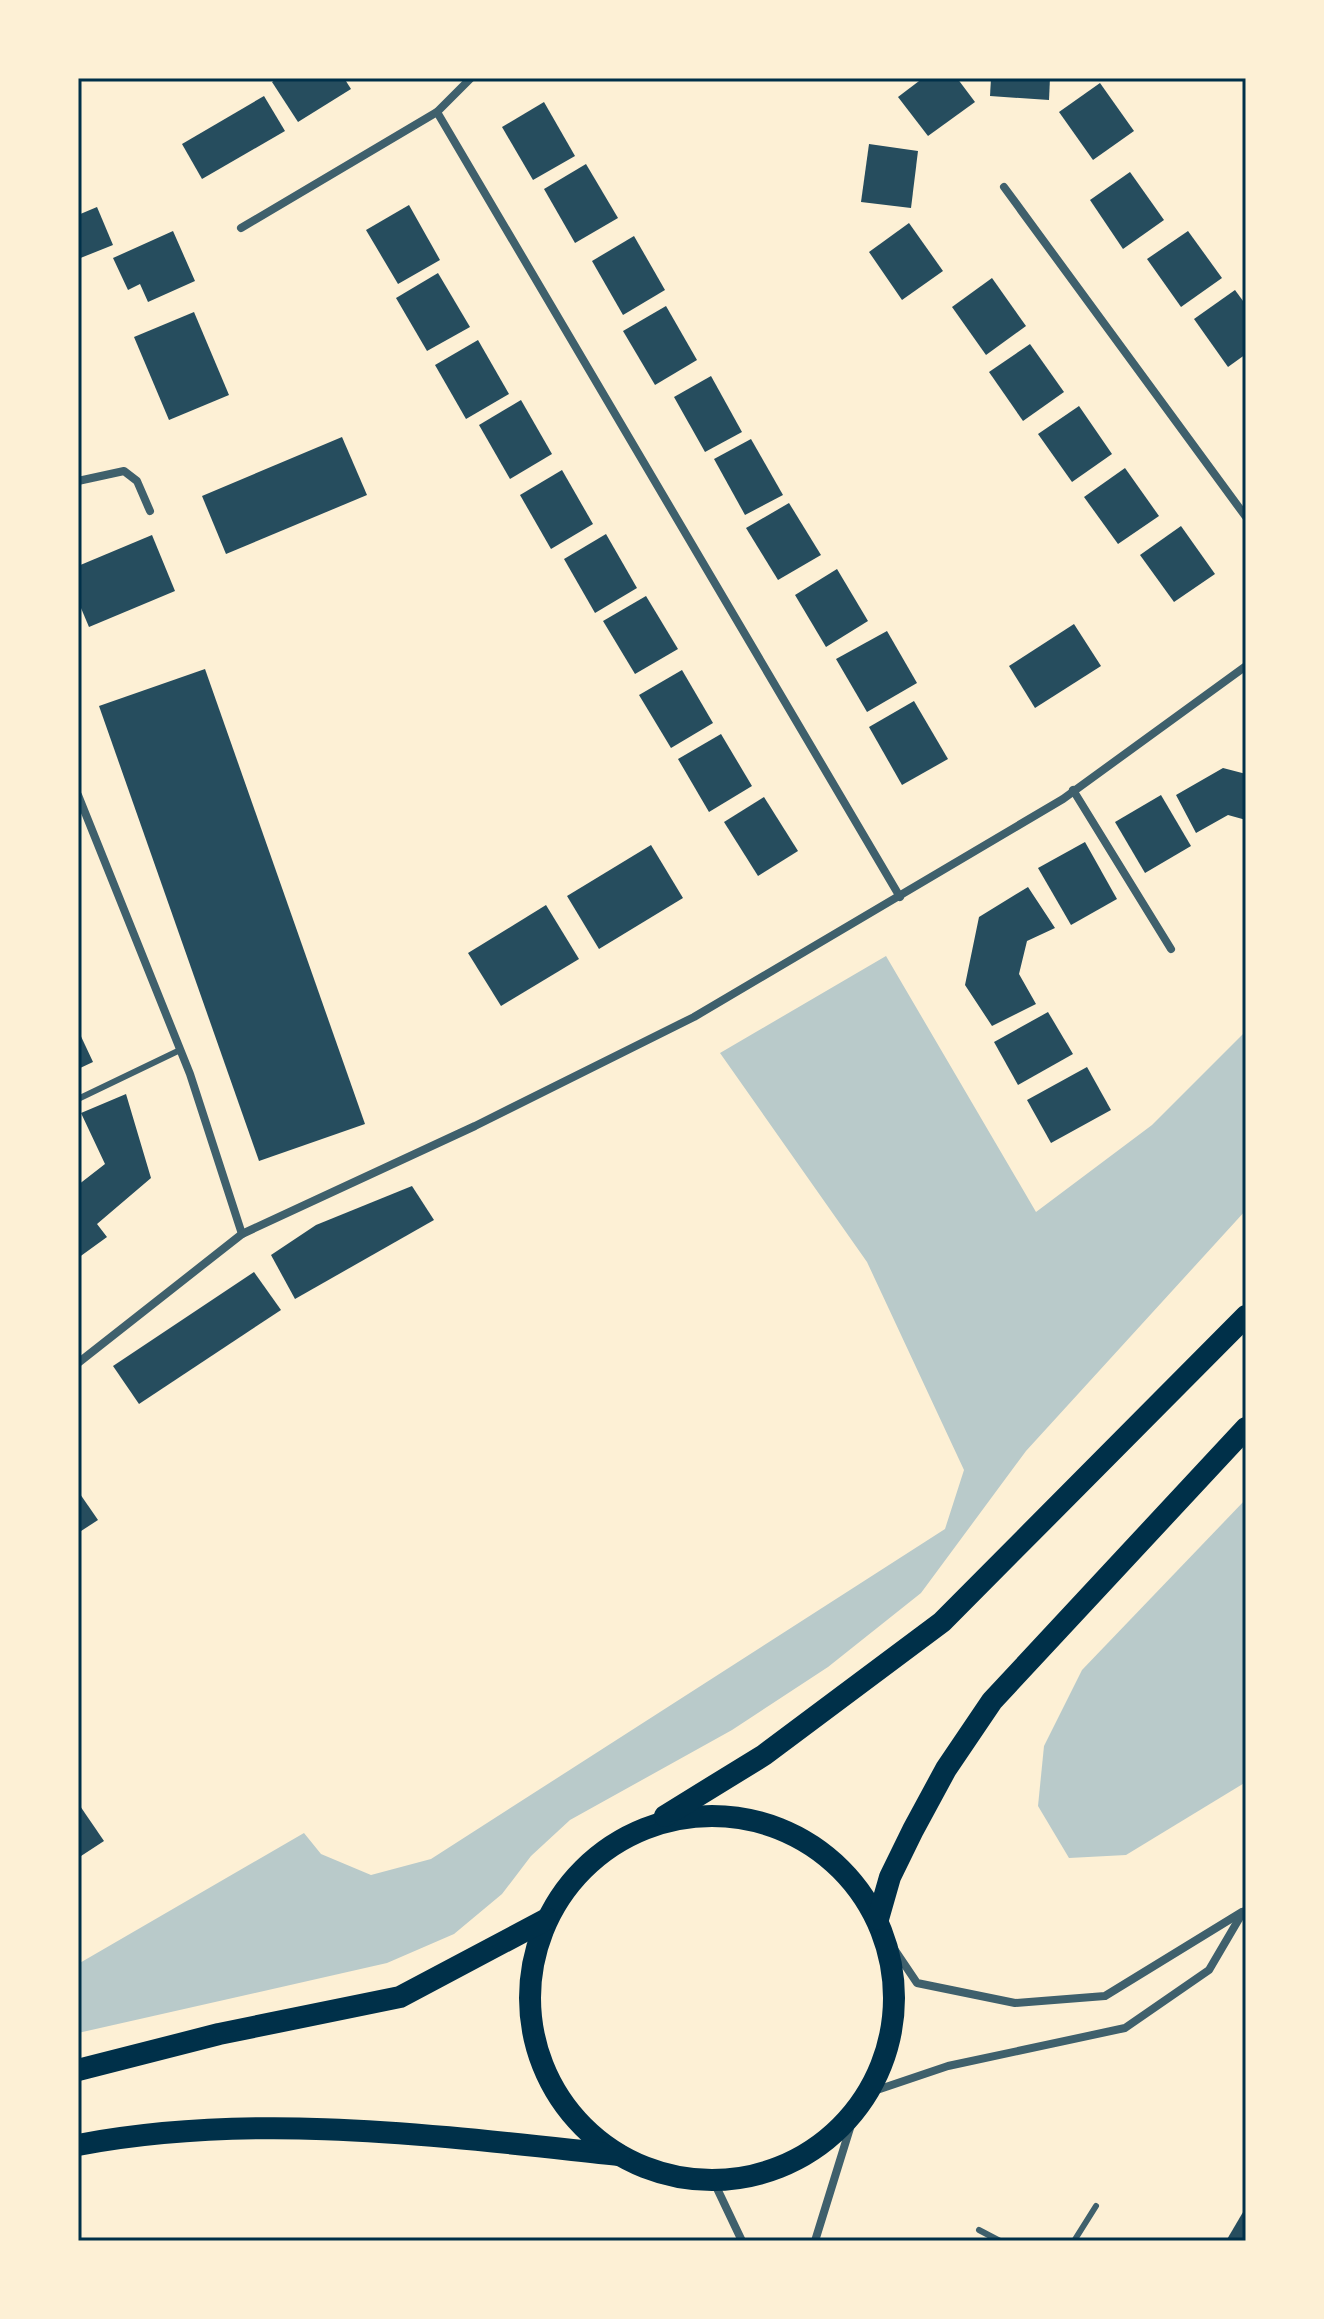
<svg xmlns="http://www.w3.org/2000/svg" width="1324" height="2319" font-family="Inter,sans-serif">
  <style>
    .green { fill: #b9caca }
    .building { fill: #264d5e }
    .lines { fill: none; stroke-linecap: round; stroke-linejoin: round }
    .service { stroke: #3f606c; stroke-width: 6 }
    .minor { stroke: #3f606c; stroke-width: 8 }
    .trunk { stroke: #003049; stroke-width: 22 }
    .neatline { fill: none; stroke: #003049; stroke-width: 3 }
  </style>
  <rect width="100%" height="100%" fill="#fdf0d5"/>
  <g class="green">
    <path d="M886,956L1036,1212L1152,1125L1246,1031V1210L1026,1451L921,1593L828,1667L732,1730L570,1820L531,1856L502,1894L454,1934L387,1963L78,2033V1964L304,1833L321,1854L371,1875L431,1859L945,1529L964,1470L867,1262L720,1053Z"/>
    <path d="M1246,1499V1782L1126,1855L1069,1858L1038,1806L1044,1746L1082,1670Z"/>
  </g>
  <g class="building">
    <path d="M278,78H344L351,89L298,122L272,82Z"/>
    <path d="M923,78H957L975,102L928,136L898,97Z"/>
    <path d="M991,78H1050L1049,100L990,96Z"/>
    <path d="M1100,83L1134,131L1093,160L1059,112Z"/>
    <path d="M264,96L285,131L202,179L182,144Z"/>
    <path d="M544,102L575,156L533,180L502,127Z"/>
    <path d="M869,144L918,151L911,208L861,202Z"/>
    <path d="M586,164L618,218L575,243L544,189Z"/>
    <path d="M1130,172L1164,220L1123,249L1090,200Z"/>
    <path d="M409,205L440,260L398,284L366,230Z"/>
    <path d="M97,207L113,245L78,259V215Z"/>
    <path d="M909,223L943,271L902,300L869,252Z"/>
    <path d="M173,231L195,281L148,302L140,284L128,290L113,258Z"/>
    <path d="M1188,231L1222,278L1181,307L1147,259Z"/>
    <path d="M634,236L665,290L623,315L592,261Z"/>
    <path d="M438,273L470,327L427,351L396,298Z"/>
    <path d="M992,278L1026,326L986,355L952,307Z"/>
    <path d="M1235,290L1246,305V354L1228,367L1194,319Z"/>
    <path d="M666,306L697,360L655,385L623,331Z"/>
    <path d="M194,312L229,395L169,420L134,337Z"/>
    <path d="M478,340L509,394L466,419L435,365Z"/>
    <path d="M1030,344L1064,392L1023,421L989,372Z"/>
    <path d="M711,376L742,432L705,452L674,397Z"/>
    <path d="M521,400L552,454L510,479L479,425Z"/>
    <path d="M1079,406L1112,454L1072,482L1038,434Z"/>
    <path d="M342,437L367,495L226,554L202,496Z"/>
    <path d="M751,439L783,495L745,515L714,459Z"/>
    <path d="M1125,468L1159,516L1118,544L1084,497Z"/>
    <path d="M562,470L593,524L551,549L520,495Z"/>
    <path d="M789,503L821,555L778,580L746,528Z"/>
    <path d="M1181,526L1215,574L1174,602L1140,555Z"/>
    <path d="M606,534L637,588L595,613L564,559Z"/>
    <path d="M152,535L175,591L89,627L78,601V566Z"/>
    <path d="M837,569L868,621L826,647L795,595Z"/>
    <path d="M646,596L678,649L635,674L603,621Z"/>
    <path d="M1074,624L1101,666L1035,708L1009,666Z"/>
    <path d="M887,631L917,683L867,712L836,659Z"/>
    <path d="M205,669L365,1124L259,1161L99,706Z"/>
    <path d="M682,670L713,723L671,748L639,695Z"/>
    <path d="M914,701L948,759L902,785L869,727Z"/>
    <path d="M721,734L752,786L709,812L678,759Z"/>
    <path d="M1223,768L1246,774V820L1228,815L1196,833L1176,795Z"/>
    <path d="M1161,795L1191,846L1145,873L1115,822Z"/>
    <path d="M764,797L798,851L758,876L724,822Z"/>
    <path d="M1085,842L1117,899L1071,925L1038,868Z"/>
    <path d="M651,845L683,898L599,949L567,896Z"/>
    <path d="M1028,887L1055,928L1027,941L1019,974L1036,1004L992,1026L965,985L979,917Z"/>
    <path d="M546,905L579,959L501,1006L468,953Z"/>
    <path d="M1048,1012L1073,1054L1018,1085L994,1042Z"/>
    <path d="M78,1030L93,1062L78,1069Z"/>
    <path d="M1087,1067L1111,1110L1051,1143L1027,1100Z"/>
    <path d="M126,1094L151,1178L97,1224L107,1237L78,1258V1185L105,1164L81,1113Z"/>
    <path d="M412,1186L434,1220L295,1299L271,1255L316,1225Z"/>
    <path d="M254,1272L281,1310L139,1404L113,1366Z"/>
    <path d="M78,1491L98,1520L78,1533Z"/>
    <path d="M78,1803L104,1841L78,1858Z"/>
    <path d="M1246,2207V2241H1226Z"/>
  </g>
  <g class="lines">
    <g class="service">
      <path d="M78,1099L180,1050"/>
      <path d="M979,2230L1000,2241"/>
      <path d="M1074,2241L1096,2206"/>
    </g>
    <g class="minor">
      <path d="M437,112L900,897"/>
      <path d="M1004,187L1246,517"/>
      <path d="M241,228L437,112L471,78"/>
      <path d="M78,481L124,471L137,481L150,511"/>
      <path d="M1073,790L1171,949"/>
      <path d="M78,795L190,1074L242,1234"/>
      <path d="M78,1363L242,1234L475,1126L694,1017L1063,799L1246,666"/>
      <path d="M884,1934L917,1983L1015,2003L1105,1996L1242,1912"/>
      <path d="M868,2093L948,2066L1125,2028L1209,1970L1243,1912"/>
      <path d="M713,2180L742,2241"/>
      <path d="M815,2241L855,2112"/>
    </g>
    <g class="trunk">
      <circle cx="712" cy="1998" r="182"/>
      <path d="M665,1816L764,1755L942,1622L1246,1316"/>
      <path d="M878,1919L890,1877L913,1830L946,1769L992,1701L1246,1428"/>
      <path d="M78,2070L219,2034L400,1997L547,1919"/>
      <path d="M78,2145C257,2111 440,2136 619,2155"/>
    </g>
  </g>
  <rect width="1324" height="2319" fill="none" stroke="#fdf0d5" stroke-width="160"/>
  <rect x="80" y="80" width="1164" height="2159" class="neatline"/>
</svg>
